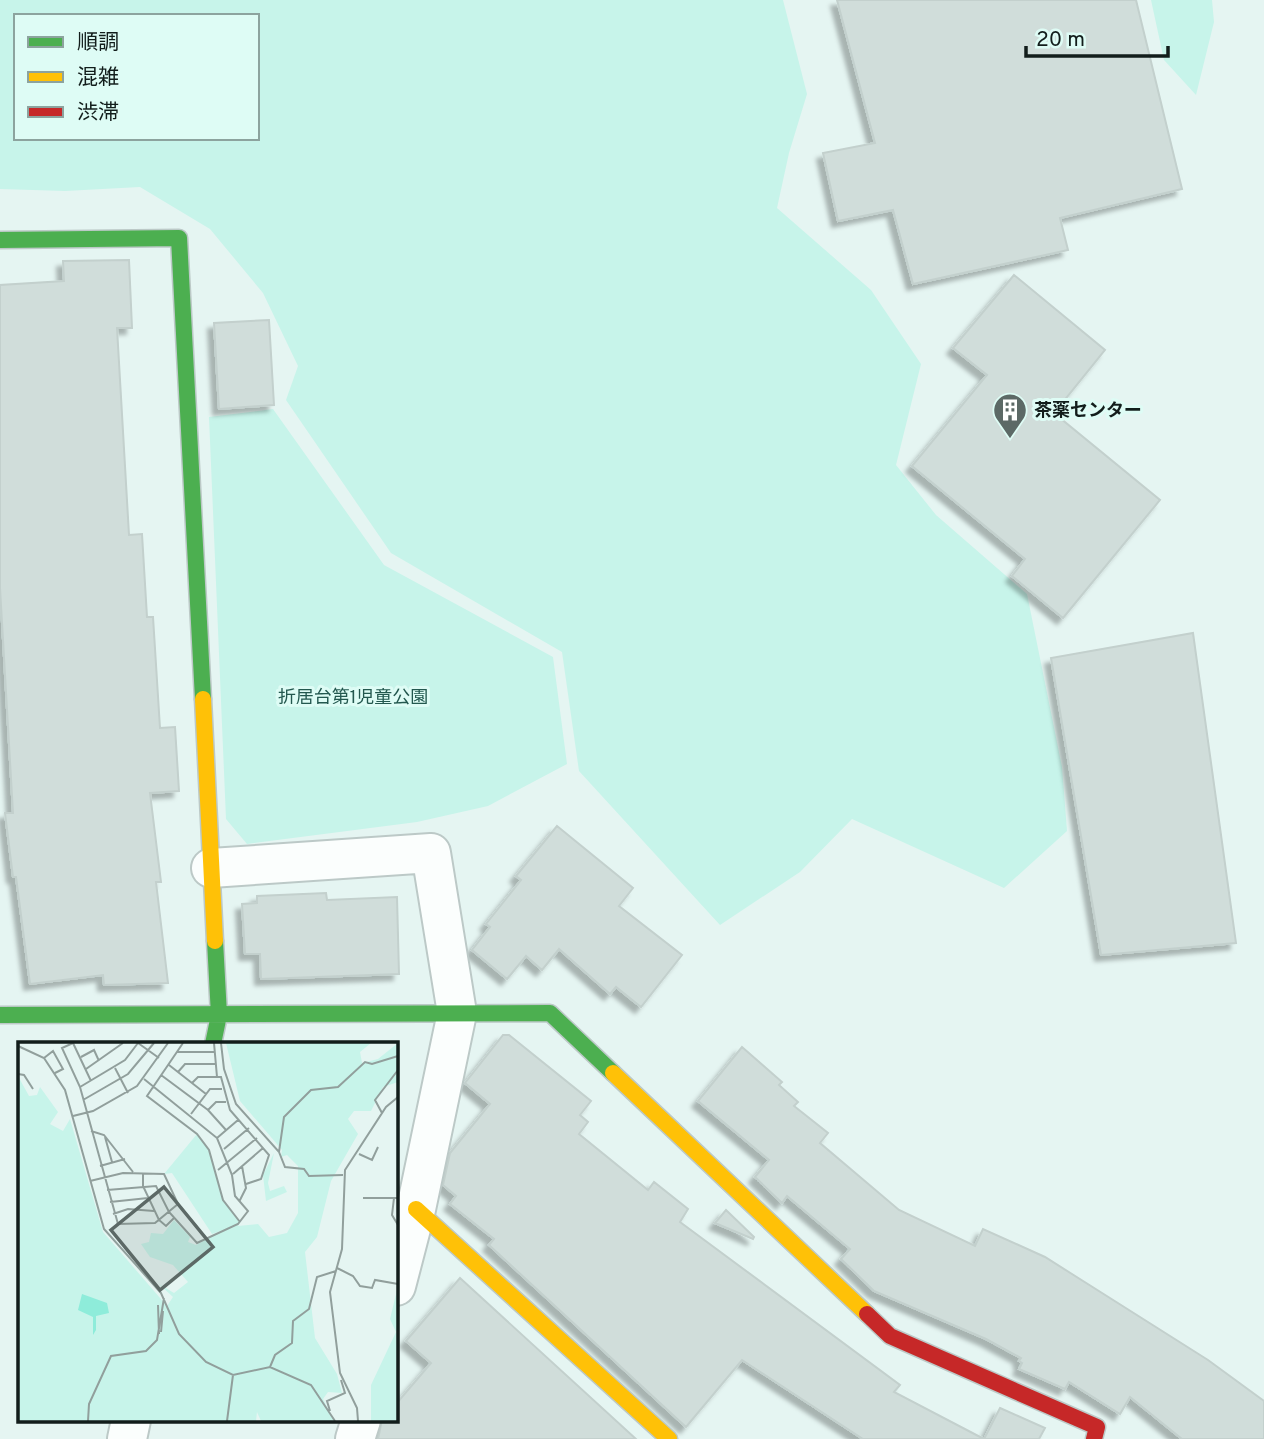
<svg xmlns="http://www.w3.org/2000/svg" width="1264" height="1439" font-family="Overpass,'Noto Sans JP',sans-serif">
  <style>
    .green { fill: #c7f4ea; fill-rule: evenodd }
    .building { fill: #d0ddda; stroke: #c3d0cd; stroke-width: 2; filter: url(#shadow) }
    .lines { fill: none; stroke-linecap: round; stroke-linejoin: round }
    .street-casing { stroke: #bcc9c7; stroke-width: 42 }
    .fast-casing { stroke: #bcc9c7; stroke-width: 19 }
    .slow-casing { stroke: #bcc9c7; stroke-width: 19 }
    .jam-casing { stroke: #bcc9c7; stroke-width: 19 }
    .street { stroke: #fbfefd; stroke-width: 38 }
    .fast { stroke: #4caf50; stroke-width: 16 }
    .slow { stroke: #ffc107; stroke-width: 16 }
    .jam { stroke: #c62828; stroke-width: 16 }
    .labels { text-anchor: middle; stroke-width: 6; stroke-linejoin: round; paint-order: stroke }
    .poi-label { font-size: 18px; font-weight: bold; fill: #121d1b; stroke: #defcf5; text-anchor: start }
    .park-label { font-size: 18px; fill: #23584f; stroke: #defcf5 }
    .inset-road { fill: none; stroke: #919f9c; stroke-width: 2 }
    .view { fill: #5c6966; fill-opacity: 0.15; stroke: #5c6966; stroke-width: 3.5 }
    .inset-edge { fill: none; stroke: #121d1b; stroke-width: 3.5 }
  </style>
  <defs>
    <filter id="shadow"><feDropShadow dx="-6" dy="6" stdDeviation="2" flood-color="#0004"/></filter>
  </defs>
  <rect width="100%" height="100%" fill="#e5f5f2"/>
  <path class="green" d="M 0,0 L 783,0 L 807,94 L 789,153 L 777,208 L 871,290 L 921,364 L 896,465 L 936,515 L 1027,594 L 1062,767 L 1067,831 L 1004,888 L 852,819 L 800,872 L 720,925 L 579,771 L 562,652 L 391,553 L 286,400 L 298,366 L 263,293 L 210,229 L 140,187 L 65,191 L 0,189 ZM 16,16 L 257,16 L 257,138 L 16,138 Z
    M 1151,0 L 1212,0 L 1214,22 L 1196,95 L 1164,60 Z
    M 273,409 L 384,565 L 553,657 L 567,764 L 488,806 L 417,822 L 247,844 L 226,819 L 209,417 Z"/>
  <path class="building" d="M 837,0 L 1136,0 L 1182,189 L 1060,218 L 1068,250 L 913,284 L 893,210 L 838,221 L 823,153 L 875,143 Z
    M 129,260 L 132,328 L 117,328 L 129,535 L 142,534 L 147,617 L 153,617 L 160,728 L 175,727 L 179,791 L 150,793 L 161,882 L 156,882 L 168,983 L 104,985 L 103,975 L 30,984 L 16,877 L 13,877 L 5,813 L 13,813 L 0,588 L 0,285 L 64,281 L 63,261 Z
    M 1014,275 L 1105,350 L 1054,413 L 1160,500 L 1063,618 L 1012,576 L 1025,559 L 912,466 L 987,375 L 953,348 Z
    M 269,320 L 274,405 L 219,409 L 214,323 Z
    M 1193,633 L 1236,943 L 1101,955 L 1051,658 Z
    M 557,826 L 633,888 L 619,906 L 682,955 L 641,1007 L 616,987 L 610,994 L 559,949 L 542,970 L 526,956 L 507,979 L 472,950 L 490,927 L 486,924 L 521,880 L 516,876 Z
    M 326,893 L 327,900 L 397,897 L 399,974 L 261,979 L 260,954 L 245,954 L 242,904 L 257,903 L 257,896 Z
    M 503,1035 L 509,1035 L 591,1101 L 580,1115 L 588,1122 L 579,1134 L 648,1190 L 654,1182 L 688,1209 L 680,1222 L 900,1385 L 894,1392 L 984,1439 L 863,1439 L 742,1360 L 686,1427 L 489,1245 L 494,1239 L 450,1204 L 456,1196 L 443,1185 L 450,1153 L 490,1104 L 465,1083 Z
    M 742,1047 L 782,1082 L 779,1085 L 798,1102 L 794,1106 L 828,1133 L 820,1143 L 899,1210 L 975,1246 L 983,1229 L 1045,1257 L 1208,1360 L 1264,1401 L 1264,1439 L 1182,1439 L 1130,1397 L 1120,1414 L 1069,1382 L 1065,1389 L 1019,1369 L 1022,1363 L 1019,1361 L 1021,1358 L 986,1339 L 874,1291 L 841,1259 L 850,1249 L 787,1196 L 782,1203 L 755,1177 L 769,1160 L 698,1101 Z
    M 726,1210 L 754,1237 L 753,1239 L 715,1223 Z
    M 460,1278 L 636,1439 L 378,1439 L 382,1420 L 396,1420 L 396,1404 L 431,1363 L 406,1341 Z
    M 1000,1408 L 1045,1428 L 1039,1439 L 984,1439 Z"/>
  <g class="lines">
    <g class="street-casing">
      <path id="street" d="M 211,868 L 431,853 L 457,1013 L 416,1209 L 396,1286
        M 127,1439 L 131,1420
        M 355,1439 L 361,1420"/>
    </g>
    <g class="fast-casing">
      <path id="fast" d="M 0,240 L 179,238 L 203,699
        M 0,1015 L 550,1013 L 613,1073
        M 213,1044 L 219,1015 L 215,941"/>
    </g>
    <g class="slow-casing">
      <path id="slow" d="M 203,699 L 215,941
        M 613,1073 L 867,1314
        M 416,1209 L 669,1439"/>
    </g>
    <g class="jam-casing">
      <path id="jam" d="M 867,1314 L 890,1336 L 1097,1427 L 1094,1439"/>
    </g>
    <use href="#street" class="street"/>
    <use href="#fast" class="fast"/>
    <use href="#slow" class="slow"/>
    <use href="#jam" class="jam"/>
  </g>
  <defs>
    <g id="building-pin" transform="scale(1.75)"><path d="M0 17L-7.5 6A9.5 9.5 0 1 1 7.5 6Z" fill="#5c6966" stroke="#defcf5"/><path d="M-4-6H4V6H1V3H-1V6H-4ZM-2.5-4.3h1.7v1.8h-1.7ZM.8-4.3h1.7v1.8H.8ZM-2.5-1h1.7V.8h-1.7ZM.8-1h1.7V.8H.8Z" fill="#fff"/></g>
  </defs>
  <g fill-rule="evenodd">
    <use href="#building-pin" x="1010" y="410"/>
  </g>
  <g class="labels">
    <g class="poi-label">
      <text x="1034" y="416">茶薬センター</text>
    </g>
    <g class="park-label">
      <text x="353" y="703">折居台第1児童公園</text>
    </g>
  </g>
  <g transform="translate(18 1042)">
    <rect width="380" height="380" fill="#e5f5f2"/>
    <path d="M 208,1 L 353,1 L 342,10 L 344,21 L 360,17 L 380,1 L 380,40 L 365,45 L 353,69 L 336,69 L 330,77 L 340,92 L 313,139 L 299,195 L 287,210 L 297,296 L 319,332 L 324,351 L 310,350 L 305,357 L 316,379 L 243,379 L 239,370 L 238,379 L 0,379 L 0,34 L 11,54 L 19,53 L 22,45 L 40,70 L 32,82 L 45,89 L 52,77 L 85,190 L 149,264 L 155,255 L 141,242 L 156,251 L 170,240 L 155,223 L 132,215 L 123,202 L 131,200 L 133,191 L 145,192 L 156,178 L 172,195 L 170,200 L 178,203 L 208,187 L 194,192 L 154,131 L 146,132 L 179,92 L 191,108 L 205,158 L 222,180 L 220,184 L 240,182 L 251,195 L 269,191 L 280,171 L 280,124 L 269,113 L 263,115 L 264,108 L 222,59 ZM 256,111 L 250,141 L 252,149 L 266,144 L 269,150 L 248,159 L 245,133 ZM 380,244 L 380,379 L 353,379 L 353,343 L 378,290 L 372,277 Z" fill="#c7f4ea"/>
    <path d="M 64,252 L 89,261 L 91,271 L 78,274 L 78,288 L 75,293 L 75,275 L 60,268 Z" fill="#8eecda"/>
    <path class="inset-road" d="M 55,1 L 44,6 L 62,45 L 100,182 L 137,181 L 160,162M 55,1 L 73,39M 120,1 L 141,16M 165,1 L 129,54 L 179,92 L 191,108 L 205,158 L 222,180M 196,1 L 199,35M 203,1 L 206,27 L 218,62 L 261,110 L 266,75 L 293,48 L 320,45 L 347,20 L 354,22 L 380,14M 0,4 L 26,16 L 47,48 L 86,187 L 143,251 L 161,292 L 188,320 L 215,333 L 252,325 L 293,343 L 317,379M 160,10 L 197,10M 63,15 L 76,8 L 81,19M 26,16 L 35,9 L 45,27 L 37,31M 151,23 L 188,52M 97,26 L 110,51M 68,27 L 105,1M 160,30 L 167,22 L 198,22M 0,32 L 6,33 L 15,47M 143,33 L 190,68 L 208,88M 174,41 L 180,35 L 203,35 L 212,68 L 251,113 L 243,137 L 228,142M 62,45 L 107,18 L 120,1M 65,58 L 110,32 L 136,1M 190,68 L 198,60 L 208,60M 364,71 L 357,58 L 380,28M 173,72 L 192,47 L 204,47M 55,74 L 75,69 L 119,44 L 150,1M 73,89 L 86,93 L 115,130M 87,95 L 94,120M 199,96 L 220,78M 206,107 L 231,86M 261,110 L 267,125 L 286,127 L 291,134 L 325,133M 341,112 L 354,118 L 360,105M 82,124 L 107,117M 200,128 L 239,96M 125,131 L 125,144 L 141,178 L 148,184 L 156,176M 215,132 L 245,106M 72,139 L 105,131 L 146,132 L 160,162 L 187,195M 89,148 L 138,144 L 151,170 L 179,201 L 220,182 L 230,169 L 217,154 L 214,133 L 199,96 L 126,37M 345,156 L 380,156M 376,156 L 374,173 L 380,183M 92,160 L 130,156M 221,160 L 228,146 L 224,124M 95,172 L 110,167 L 136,169M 319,226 L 335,234 L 342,244 L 354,246 L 357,238 L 380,242M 140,263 L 141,292M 143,290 L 145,269M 252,325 L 257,313 L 274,301 L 275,279 L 291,267 L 299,235 L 318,229M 312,369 L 309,359 L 327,351 L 323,338M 70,379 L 71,362 L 93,314 L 128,309 L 139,298 L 146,256M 209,379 L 215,333M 340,379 L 339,366 L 322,331 L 312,250 L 324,207 L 327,128 L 368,65 L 380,55"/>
    <path class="view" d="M 146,145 L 195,205 L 142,248 L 93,188 Z"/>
    <rect width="380" height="380" class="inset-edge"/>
  </g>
  <rect x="14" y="14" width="245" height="126" fill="#defcf5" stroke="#8ca39e" stroke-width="2"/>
  <rect x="28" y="37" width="35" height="10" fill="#4caf50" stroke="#8ca39e" stroke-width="2"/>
  <text x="77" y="49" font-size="21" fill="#121d1b">順調</text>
  <rect x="28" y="72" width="35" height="10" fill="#ffc107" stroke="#8ca39e" stroke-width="2"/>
  <text x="77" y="84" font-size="21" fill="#121d1b">混雑</text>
  <rect x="28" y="107" width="35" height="10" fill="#c62828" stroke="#8ca39e" stroke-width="2"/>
  <text x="77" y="119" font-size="21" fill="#121d1b">渋滞</text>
  <path d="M1026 46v10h142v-10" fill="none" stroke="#121d1b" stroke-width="3.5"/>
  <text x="1036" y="46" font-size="21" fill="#121d1b" stroke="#defcf5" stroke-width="5" paint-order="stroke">20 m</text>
</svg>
